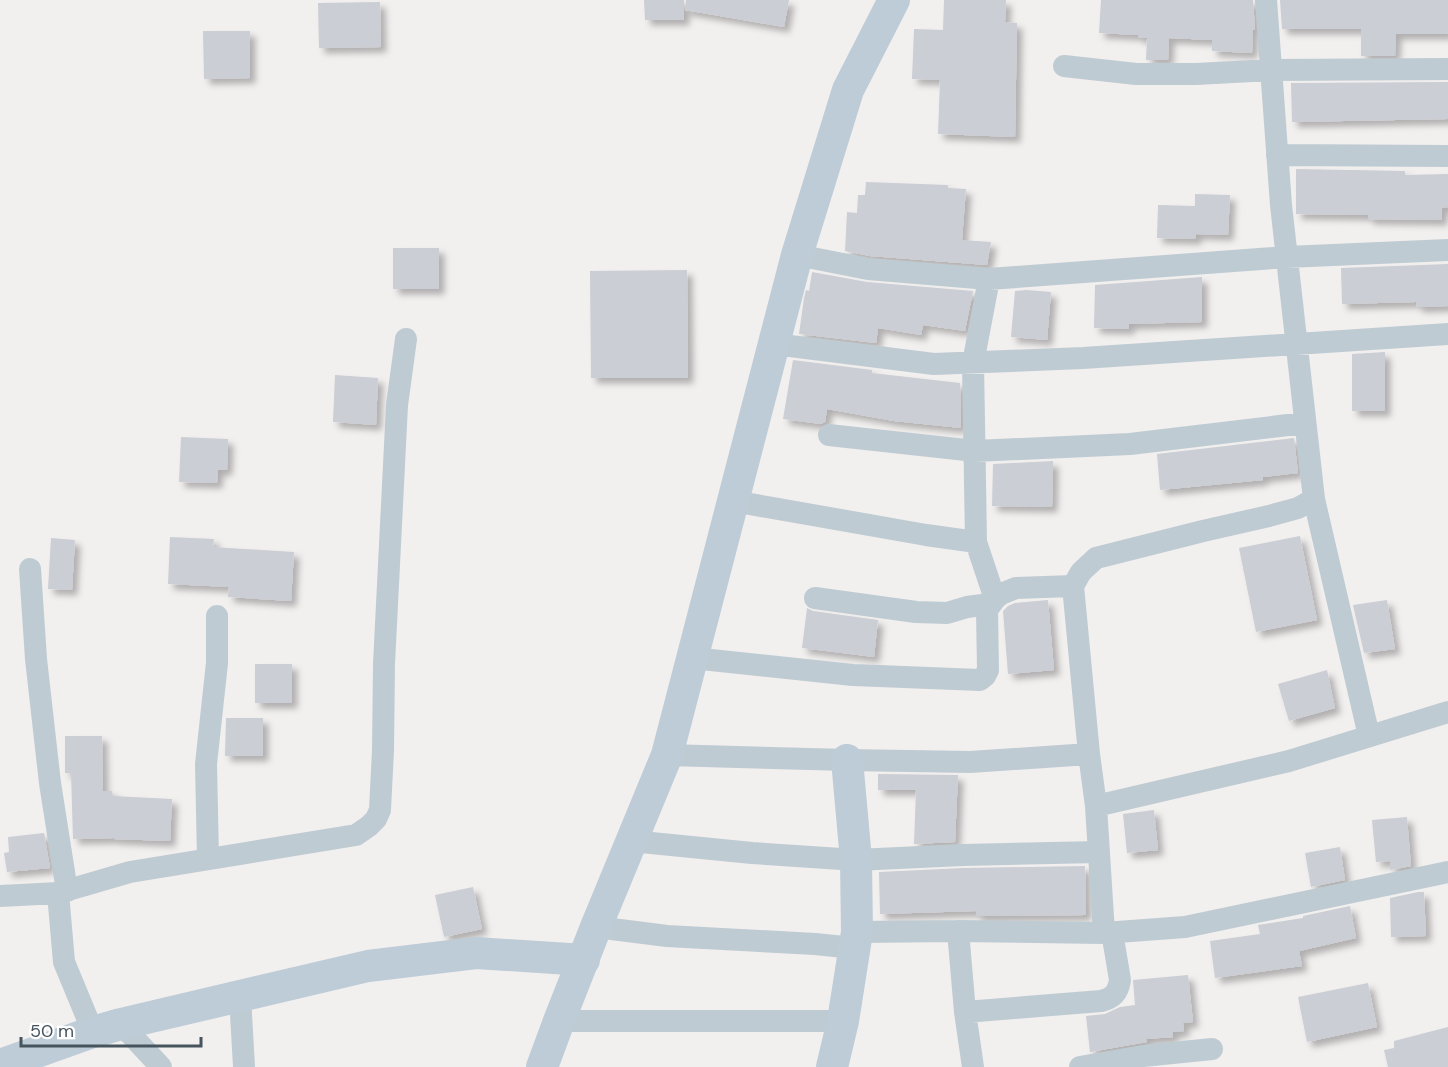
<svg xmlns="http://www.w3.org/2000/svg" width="1448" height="1067" font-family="'DM Sans',sans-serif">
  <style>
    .building { fill: #cbced4; filter: url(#shadow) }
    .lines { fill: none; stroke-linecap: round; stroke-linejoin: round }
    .street { stroke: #bfcbd2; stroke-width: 22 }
    .secondary { stroke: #beccd7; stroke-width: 32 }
  </style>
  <defs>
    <filter id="shadow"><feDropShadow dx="5.5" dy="5.5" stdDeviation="3" flood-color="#0004"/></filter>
  </defs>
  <rect width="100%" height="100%" fill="#f2efef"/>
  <path class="building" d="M 644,0 L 684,0 L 684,20 L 645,20 Z
    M 686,0 L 789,0 L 784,27 L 685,10 Z
    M 944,0 L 1006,0 L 1005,22 L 1017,23 L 1015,137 L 938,134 L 940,80 L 912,79 L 914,29 L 943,30 Z
    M 1101,0 L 1253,0 L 1255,30 L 1253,30 L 1252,53 L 1212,51 L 1212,40 L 1169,38 L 1168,60 L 1146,60 L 1147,38 L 1138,38 L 1138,35 L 1099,33 Z
    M 1280,0 L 1448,0 L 1448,34 L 1396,34 L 1395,56 L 1361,56 L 1361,29 L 1282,29 Z
    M 380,2 L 381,47 L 319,48 L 318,3 Z
    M 203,31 L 250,31 L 250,78 L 204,79 Z
    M 1448,82 L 1448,119 L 1292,122 L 1291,83 Z
    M 1296,169 L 1405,171 L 1405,175 L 1448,174 L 1448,207 L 1442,208 L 1442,220 L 1368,219 L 1368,215 L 1296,214 Z
    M 866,182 L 948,185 L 948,188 L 966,189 L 962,240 L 991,242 L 987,265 L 870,256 L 845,251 L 847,212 L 857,213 L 858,195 L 865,195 Z
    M 1195,194 L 1230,195 L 1228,235 L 1196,234 L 1196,239 L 1157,238 L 1158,205 L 1195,206 Z
    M 393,248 L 439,248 L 439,289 L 393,289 Z
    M 1448,264 L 1448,306 L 1417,307 L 1416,302 L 1342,304 L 1341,268 Z
    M 687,270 L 688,378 L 591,378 L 590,271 Z
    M 812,272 L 867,282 L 973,291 L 965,331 L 923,325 L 921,335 L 878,328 L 876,343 L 799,334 L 804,298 L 806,290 L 809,291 Z
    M 1202,277 L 1202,322 L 1129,324 L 1129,329 L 1094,328 L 1095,285 Z
    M 1026,290 L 1051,292 L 1047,340 L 1011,337 L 1015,291 Z
    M 1385,352 L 1385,411 L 1352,411 L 1352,354 Z
    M 793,360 L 872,370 L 872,373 L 960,383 L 961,428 L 894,421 L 827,409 L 825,422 L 821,424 L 783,419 Z
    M 335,375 L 378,378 L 376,425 L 333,422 Z
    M 181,437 L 228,439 L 227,470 L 218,470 L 217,483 L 179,482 Z
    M 1294,438 L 1298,473 L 1263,477 L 1263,480 L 1160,490 L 1157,454 Z
    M 1053,461 L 1052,507 L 992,506 L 993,464 Z
    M 1300,536 L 1317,620 L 1256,632 L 1239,548 Z
    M 170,537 L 214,539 L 213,547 L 294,552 L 291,601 L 228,597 L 229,587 L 168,584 Z
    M 51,538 L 75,540 L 72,590 L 48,589 Z
    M 1048,600 L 1054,670 L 1008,674 L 1003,611 L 1008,606 L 1015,603 Z
    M 1387,600 L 1395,649 L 1364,653 L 1353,605 Z
    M 807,608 L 813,611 L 878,620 L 874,657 L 802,648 Z
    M 255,664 L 292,664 L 292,703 L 255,703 Z
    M 1327,670 L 1335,708 L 1289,721 L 1278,684 Z
    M 226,718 L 263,718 L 263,756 L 225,756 Z
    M 65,736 L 102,736 L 103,791 L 112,791 L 113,796 L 172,799 L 170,841 L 114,839 L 114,838 L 73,839 L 71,773 L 65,773 Z
    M 878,774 L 958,775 L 955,842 L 914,844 L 916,790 L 878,790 Z
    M 1154,810 L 1158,850 L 1127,853 L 1123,814 Z
    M 1407,817 L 1411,866 L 1390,870 L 1390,861 L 1376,862 L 1372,820 Z
    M 44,833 L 50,868 L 7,872 L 4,853 L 9,852 L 8,837 Z
    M 1340,847 L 1345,880 L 1311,887 L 1305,853 Z
    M 1085,866 L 1086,915 L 976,916 L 976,911 L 880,914 L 879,872 L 963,868 Z
    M 473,887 L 482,929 L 444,937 L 435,895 Z
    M 1418,892 L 1424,892 L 1426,936 L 1391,937 L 1390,898 Z
    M 1350,906 L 1356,938 L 1299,951 L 1302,966 L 1215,978 L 1210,941 L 1260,934 L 1258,925 L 1303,918 L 1303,916 Z
    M 1188,975 L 1193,1022 L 1183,1023 L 1184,1031 L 1173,1032 L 1173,1037 L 1146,1039 L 1147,1042 L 1090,1052 L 1086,1016 L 1105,1014 L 1120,1007 L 1135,1005 L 1133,980 Z
    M 1368,983 L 1377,1027 L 1307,1042 L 1298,997 Z
    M 1448,1027 L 1448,1067 L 1388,1067 L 1384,1050 L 1394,1048 L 1394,1041 Z"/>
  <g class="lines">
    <path class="street" d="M 1064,66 L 1136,74 L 1196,74 L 1271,70 L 1448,69
      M 1277,155 L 1448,156
      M 797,255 L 868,269 L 989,279 L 1287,257 L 1448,250
      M 989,279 L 973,363 L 976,542 L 995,599
      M 774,344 L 934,364 L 1083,358 L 1448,334
      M 829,435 L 975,451 L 1130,444 L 1305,423
      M 1314,499 L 1369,736
      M 733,501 L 926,535 L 976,542
      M 30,569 L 36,659 L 50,783 L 67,891
      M 815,598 L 916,612 L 947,613 L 967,607 L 990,604
      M 692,658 L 853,675 L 980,680 L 985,676 L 988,670 L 987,610 L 995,599 L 1001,594 L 1016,588 L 1073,586
      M 667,755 L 847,760 L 970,762 L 1089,754
      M 1096,806 L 1289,761 L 1448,712
      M 631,841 L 752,853 L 856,860 L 963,855 L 1099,852
      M 208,859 L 206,764 L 217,663 L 217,616
      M 58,893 L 64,962 L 93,1032
      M 0,896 L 58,893 L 130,872 L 356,835 L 369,826 L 376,819 L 380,810 L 383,750 L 384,664 L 397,405 L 406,339
      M 596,927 L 667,936 L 815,944 L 854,948
      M 958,931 L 965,1012 L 973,1067
      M 857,932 L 958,931 L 1104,933 L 1185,927 L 1448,872
      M 1104,933 L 1096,806 L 1089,754 L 1073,586 L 1081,572 L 1096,558 L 1203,531 L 1269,516 L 1298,508 L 1314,499 L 1281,205 L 1266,0
      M 240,996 L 244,1067
      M 965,1012 L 1101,1001 C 1113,998 1118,993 1120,980 L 1112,932
      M 559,1021 L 843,1021
      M 121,1024 L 161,1067
      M 1080,1067 L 1143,1056 L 1212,1049"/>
    <path class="secondary" d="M 0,1065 L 93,1032 L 121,1024 L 368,966 L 476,953 L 584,960
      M 542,1067 L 559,1021 L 596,927 L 667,755 L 797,255 L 848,90 L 894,0
      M 832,1067 L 843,1021 L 857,932 L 856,860 L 847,760"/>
  </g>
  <path d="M21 1037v9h180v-9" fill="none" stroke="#46545e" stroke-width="3"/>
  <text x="30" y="1037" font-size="18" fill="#46545e" stroke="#ffffff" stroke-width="4.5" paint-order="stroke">50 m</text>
</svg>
